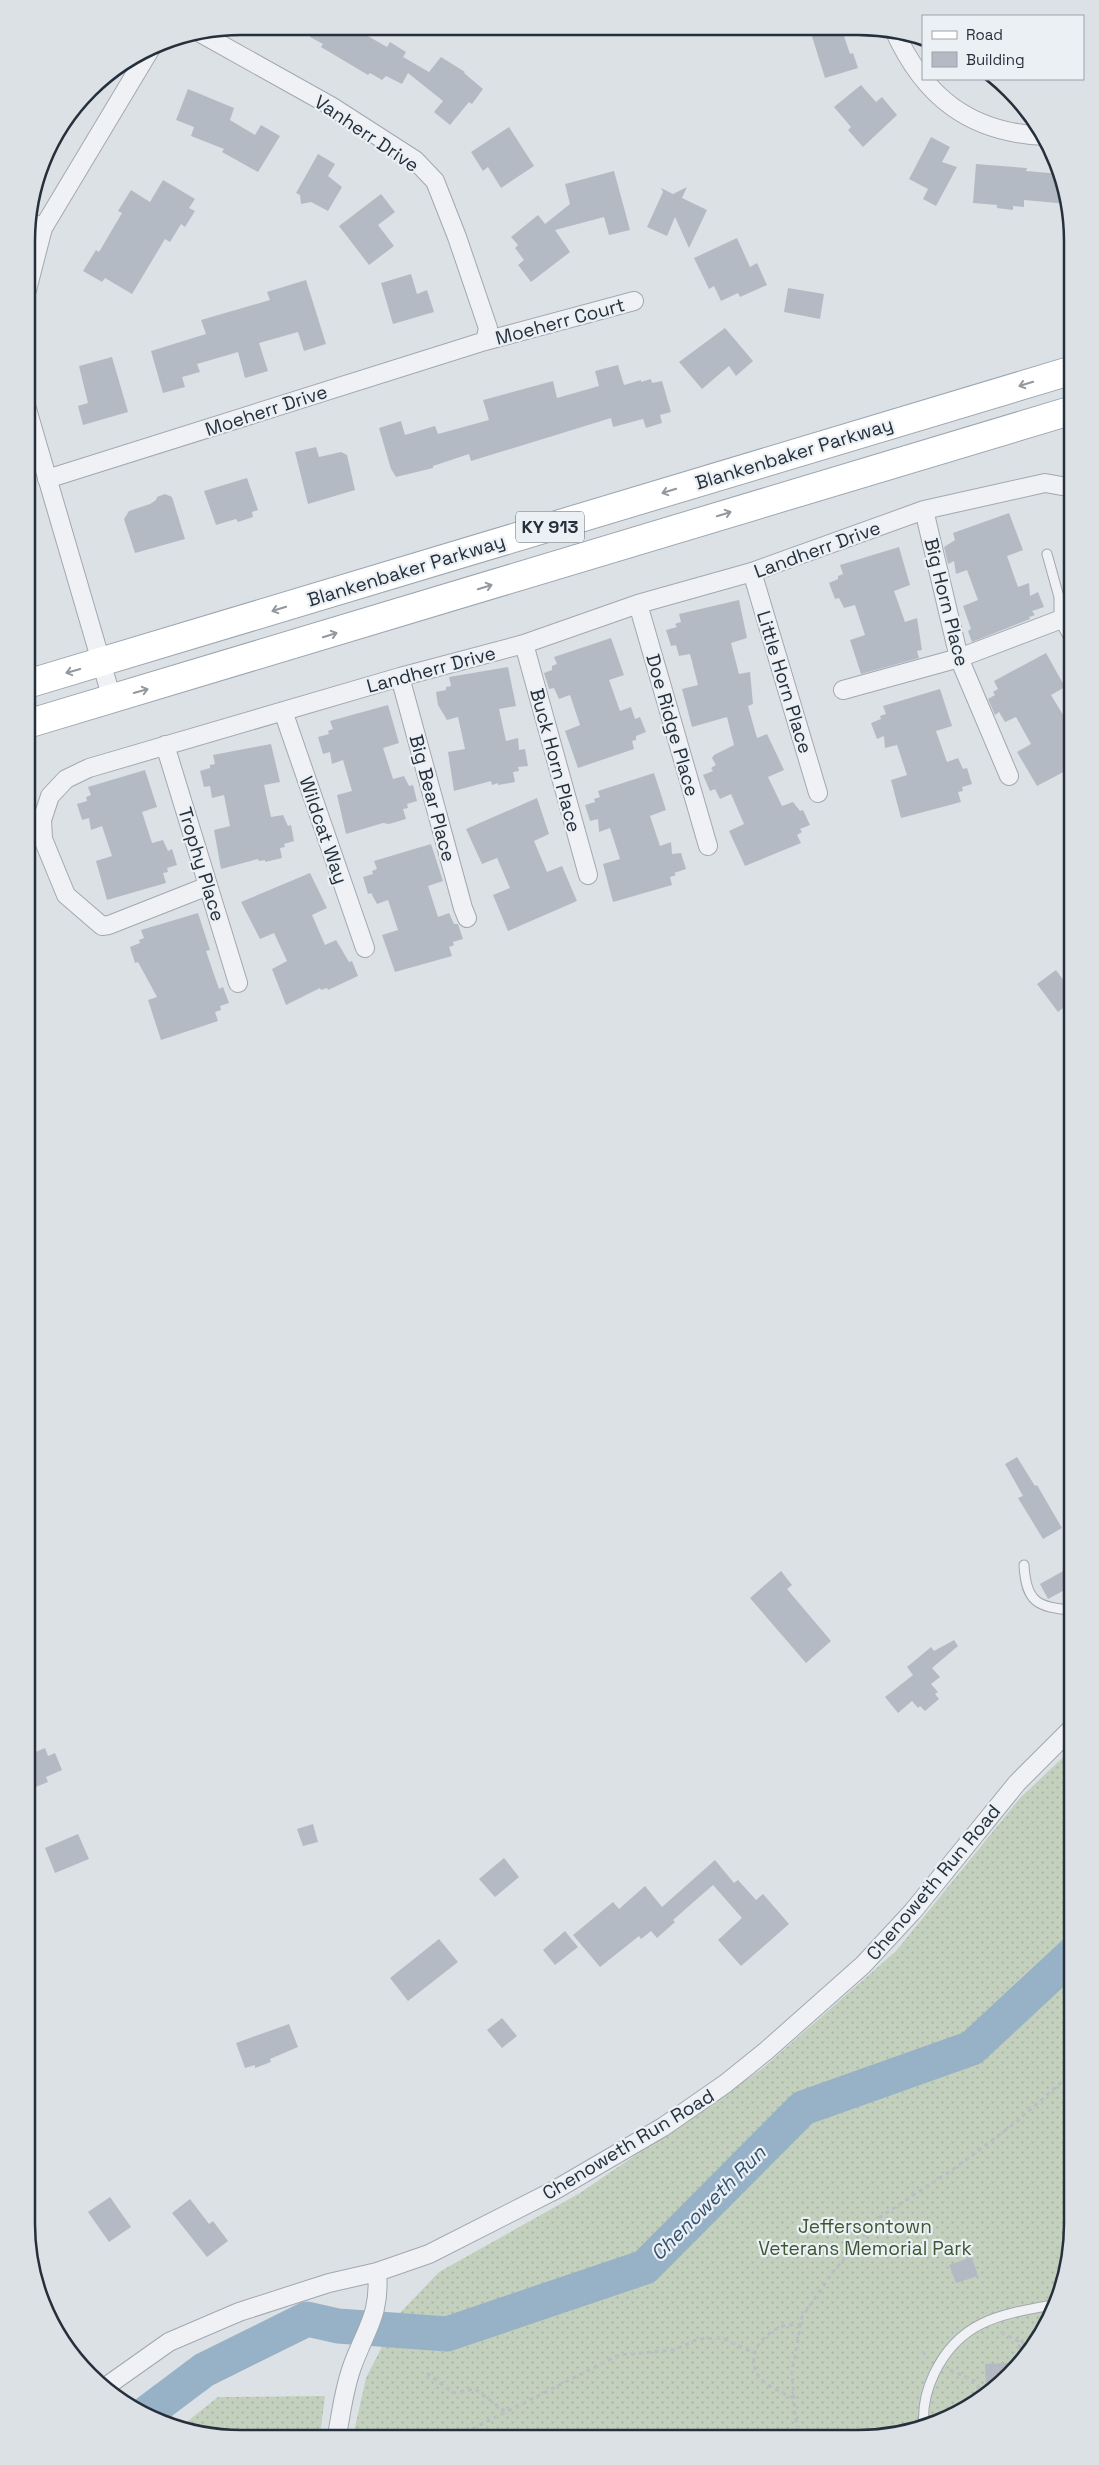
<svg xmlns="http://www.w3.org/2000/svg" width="1099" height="2465" font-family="'Space Grotesk',sans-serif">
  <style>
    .grass { fill: url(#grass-dots) }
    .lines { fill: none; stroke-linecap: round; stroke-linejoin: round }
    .river { stroke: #97b1c6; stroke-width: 35 }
    .building { fill: #b4bac3 }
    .lane-casing { stroke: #a2a8b0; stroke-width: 11 }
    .street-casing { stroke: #a2a8b0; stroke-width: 20 }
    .primary-casing { stroke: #9ca6b1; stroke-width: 30 }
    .path { stroke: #bbbfc5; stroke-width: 3; stroke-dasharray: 4 4; stroke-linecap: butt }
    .lane { stroke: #eff1f5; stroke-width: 9 }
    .street { stroke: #eff1f5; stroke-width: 18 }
    .primary { stroke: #fff; stroke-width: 28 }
    .oneway { stroke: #92989e }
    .labels { text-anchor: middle; stroke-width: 4.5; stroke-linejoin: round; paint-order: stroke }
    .shield { fill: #ebf0f4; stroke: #616a73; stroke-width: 1 }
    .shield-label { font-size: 18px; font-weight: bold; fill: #26303c }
    .street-label { font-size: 19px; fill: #26303c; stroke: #ebf0f4 }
    .park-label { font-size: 19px; fill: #3d5734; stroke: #ebf0f4 }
    .water-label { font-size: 20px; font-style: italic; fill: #32516f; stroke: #ebf0f4 }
    .rim { fill: none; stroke: #26303c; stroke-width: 2.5 }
  </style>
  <defs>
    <pattern id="grass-dots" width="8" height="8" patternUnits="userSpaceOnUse" patternTransform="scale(1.25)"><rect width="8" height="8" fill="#c3d0bd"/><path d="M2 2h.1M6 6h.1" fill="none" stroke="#a7b3a3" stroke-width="1.8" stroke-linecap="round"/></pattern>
  </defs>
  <rect width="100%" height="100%" fill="#dce1e6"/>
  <path class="grass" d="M 1072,1749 L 1072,2239 L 1057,2306 L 1028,2355 L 977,2403 L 914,2431 L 858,2439 L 643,2437 L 642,2436 L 638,2437 L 353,2436 L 366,2378 L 398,2315 L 439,2272 L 580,2193 L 763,2068 L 896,1951 L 1020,1798 Z
    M 325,2396 L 320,2435 L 199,2435 L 179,2428 L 218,2397 Z"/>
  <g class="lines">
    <path class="river" d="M 144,2415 L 204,2370 L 307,2319 L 338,2326 L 447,2334 L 645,2267 L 803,2108 L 972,2048 L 1072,1955"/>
  </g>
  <path class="building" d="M 318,27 L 352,27 L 387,47 L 390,42 L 406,52 L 403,57 L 429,72 L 441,57 L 465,72 L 464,73 L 483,89 L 472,104 L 469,102 L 450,125 L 434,112 L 443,101 L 408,73 L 402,84 L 386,76 L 382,80 L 370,73 L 368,75 L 321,47 L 323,44 L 310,37 Z
    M 810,30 L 842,30 L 850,54 L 853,53 L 858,68 L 825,78 Z
    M 861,85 L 876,102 L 882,97 L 897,115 L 863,147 L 848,130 L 851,127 L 834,107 Z
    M 188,89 L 234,108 L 230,120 L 255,135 L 261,125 L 280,136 L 258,172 L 222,152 L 224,149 L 191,136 L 194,127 L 176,120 Z
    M 509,127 L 534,166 L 501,188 L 488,167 L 483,171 L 471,152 Z
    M 931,137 L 950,147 L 942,162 L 957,167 L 936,206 L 923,199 L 928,189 L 909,179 Z
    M 318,154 L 335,164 L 328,176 L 342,187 L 328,211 L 311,202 L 301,204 L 300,195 L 296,193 Z
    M 976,164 L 1027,168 L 1026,171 L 1061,174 L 1065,185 L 1068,204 L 1024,200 L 1024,207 L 1013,206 L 1013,210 L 997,208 L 997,205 L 973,203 Z
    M 614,171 L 630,230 L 609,235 L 604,217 L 555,230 L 570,252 L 531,282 L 518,265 L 524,260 L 515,248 L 518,245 L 511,237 L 538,215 L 545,224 L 570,204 L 565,184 Z
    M 163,180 L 195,199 L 189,208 L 195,211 L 185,227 L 181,224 L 170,242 L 165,239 L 132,294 L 105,278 L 102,282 L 83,271 L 96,250 L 99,252 L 122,213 L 118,211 L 131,190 L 150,202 Z
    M 687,187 L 682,198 L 707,210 L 689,248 L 675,217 L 667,236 L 647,227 L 663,192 L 661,188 L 673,194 Z
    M 381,194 L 395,212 L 378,225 L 394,246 L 369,265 L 339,226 Z
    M 737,238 L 750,267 L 757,263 L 767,285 L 740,297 L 738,293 L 721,301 L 714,286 L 709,289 L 694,258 Z
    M 411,274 L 417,294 L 427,290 L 434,312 L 393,324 L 381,283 Z
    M 306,280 L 326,344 L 304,351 L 298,332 L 259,343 L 268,371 L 245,378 L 238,352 L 197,364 L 200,372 L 182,377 L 185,387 L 163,393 L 151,351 L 206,334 L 201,320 L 270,300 L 267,292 Z
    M 788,288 L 824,294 L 820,319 L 784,312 Z
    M 725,328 L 753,361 L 736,376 L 729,366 L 702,389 L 679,362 Z
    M 112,357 L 128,412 L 83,425 L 78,406 L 88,403 L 79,366 Z
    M 618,365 L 624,385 L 641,380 L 641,382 L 651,379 L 652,383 L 662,381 L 671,412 L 660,415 L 662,423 L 646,428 L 643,419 L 613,427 L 611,418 L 471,461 L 469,454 L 433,466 L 433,468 L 396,477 L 391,469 L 379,428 L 401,421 L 405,435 L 435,426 L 438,434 L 489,420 L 483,400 L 553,381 L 557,398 L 599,386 L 595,371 Z
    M 316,447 L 319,457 L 341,452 L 347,455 L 355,490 L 308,504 L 295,452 Z
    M 247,478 L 258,510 L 252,512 L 253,517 L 238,522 L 236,519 L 216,525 L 204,491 Z
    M 165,494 L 172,497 L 185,539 L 135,553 L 124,519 L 129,511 L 150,504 L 156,500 L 157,497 Z
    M 1009,513 L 1023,550 L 1007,556 L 1018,587 L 1029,583 L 1030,596 L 1038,592 L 1044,607 L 1032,611 L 1035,615 L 1029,617 L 1030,619 L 972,642 L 968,631 L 971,629 L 963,606 L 978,600 L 967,570 L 956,574 L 954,561 L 948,564 L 944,547 L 955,540 L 953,533 Z
    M 899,547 L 910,585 L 894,591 L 905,622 L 917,618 L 922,650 L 917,651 L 919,658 L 861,674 L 850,640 L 865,635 L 855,605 L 844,608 L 839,598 L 835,599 L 829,583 L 838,579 L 838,576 L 843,574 L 840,565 Z
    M 739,600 L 747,638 L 731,643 L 739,674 L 750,672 L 753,704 L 748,706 L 757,738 L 767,734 L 784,770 L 768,777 L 782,806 L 793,802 L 800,811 L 803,810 L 810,825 L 800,829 L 802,832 L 797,835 L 801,843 L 745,866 L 729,831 L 744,824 L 731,794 L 720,799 L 715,789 L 710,791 L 703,775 L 713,771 L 711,768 L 716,765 L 712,758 L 714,755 L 734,745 L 727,717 L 692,727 L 682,689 L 698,685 L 690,654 L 679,656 L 676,645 L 671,646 L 666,630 L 677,627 L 675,624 L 681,622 L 679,614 Z
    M 611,638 L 624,675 L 609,680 L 620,711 L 631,707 L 635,719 L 640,717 L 646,732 L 636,736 L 636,740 L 632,741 L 634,749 L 578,768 L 565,731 L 580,725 L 570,695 L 559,699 L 554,688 L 549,689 L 544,673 L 552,670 L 552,666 L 557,664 L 554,657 Z
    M 1046,653 L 1065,687 L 1051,695 L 1068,723 L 1073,720 L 1073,767 L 1037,786 L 1017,752 L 1031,744 L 1016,717 L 1005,722 L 999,712 L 995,715 L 988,699 L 995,695 L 993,692 L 998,689 L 994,681 Z
    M 508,667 L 516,706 L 499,709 L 506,741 L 518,738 L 519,750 L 525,749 L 528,766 L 518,767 L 519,771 L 513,772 L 515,782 L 498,785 L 498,783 L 492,785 L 491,781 L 454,791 L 448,752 L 465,749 L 458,717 L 447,720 L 438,705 L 436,692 L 446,690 L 446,687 L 451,686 L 449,677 Z
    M 940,689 L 952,726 L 936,731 L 947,762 L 958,758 L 963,769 L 967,768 L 972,784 L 962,787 L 963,791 L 958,792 L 961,802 L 901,818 L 891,780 L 907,775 L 897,745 L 885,748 L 884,736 L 877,739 L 871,723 L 881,719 L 880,716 L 886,714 L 883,706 Z
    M 388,705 L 399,743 L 383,748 L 393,779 L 404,776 L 409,786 L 413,785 L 417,801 L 407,804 L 408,808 L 403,809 L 406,819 L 389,824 L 383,823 L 346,834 L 337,795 L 352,791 L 343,760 L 332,764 L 330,752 L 323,754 L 318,737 L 329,734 L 328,731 L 333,729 L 330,721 Z
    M 271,744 L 280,782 L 264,785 L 271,817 L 283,815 L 288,826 L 291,825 L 294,841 L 284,844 L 285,847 L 280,848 L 282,858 L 265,862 L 265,860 L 259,861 L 258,859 L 221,869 L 214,830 L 230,826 L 224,795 L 212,798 L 210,786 L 204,787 L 200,771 L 210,768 L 210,765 L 215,764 L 213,755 Z
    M 145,770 L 157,807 L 142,812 L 152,843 L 163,840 L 168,851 L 172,849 L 177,865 L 167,868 L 168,872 L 163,873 L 166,883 L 107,900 L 96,861 L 112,856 L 102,826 L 91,830 L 89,818 L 82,820 L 77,804 L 87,801 L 86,797 L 91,795 L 88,787 Z
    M 654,773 L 666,810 L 650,816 L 660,846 L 671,842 L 672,854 L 681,853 L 686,869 L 674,873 L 676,875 L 670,877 L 672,885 L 613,902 L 603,864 L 620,859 L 610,828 L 599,832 L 598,819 L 590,821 L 585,805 L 595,802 L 594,799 L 600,797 L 598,791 Z
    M 537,798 L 549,834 L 534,841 L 547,872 L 562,866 L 577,901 L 508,931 L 493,895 L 510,888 L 497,858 L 482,864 L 466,829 Z
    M 431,844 L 443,881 L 428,886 L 438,917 L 449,913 L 454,924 L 458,924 L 463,939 L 453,942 L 454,945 L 449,947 L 452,956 L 395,972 L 382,935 L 398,930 L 388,900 L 377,904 L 371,893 L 368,894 L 363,877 L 373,874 L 372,871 L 377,869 L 374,861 Z
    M 310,873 L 327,908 L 312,915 L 325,945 L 336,940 L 349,962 L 352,961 L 358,976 L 328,990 L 327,988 L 321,990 L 320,988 L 286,1005 L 272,969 L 287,961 L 274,933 L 260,939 L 241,902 Z
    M 198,913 L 210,950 L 206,951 L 219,989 L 223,987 L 229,1003 L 220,1006 L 221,1010 L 215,1012 L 218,1021 L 161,1040 L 148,1000 L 157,997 L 138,962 L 135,963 L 130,947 L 140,943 L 139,940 L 144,938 L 141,930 Z
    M 1056,970 L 1073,993 L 1073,1000 L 1058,1012 L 1037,984 Z
    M 1017,1457 L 1035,1486 L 1037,1485 L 1062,1528 L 1043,1539 L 1018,1498 L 1023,1496 L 1005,1464 Z
    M 1072,1566 L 1072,1586 L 1048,1599 L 1040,1584 Z
    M 781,1571 L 792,1585 L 787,1589 L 831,1641 L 806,1663 L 750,1598 Z
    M 954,1640 L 958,1646 L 932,1668 L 940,1677 L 931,1684 L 938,1692 L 935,1694 L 939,1699 L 925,1711 L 920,1706 L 918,1708 L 912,1701 L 898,1713 L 885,1697 L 913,1675 L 907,1667 L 931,1647 L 934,1651 Z
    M 45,1748 L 48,1756 L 55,1753 L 62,1770 L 46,1777 L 48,1782 L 28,1790 L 26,1756 Z
    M 313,1824 L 318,1842 L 303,1846 L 297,1829 Z
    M 78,1834 L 89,1859 L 55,1873 L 45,1848 Z
    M 504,1858 L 519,1877 L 495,1897 L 479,1879 Z
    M 715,1860 L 734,1883 L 738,1880 L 756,1900 L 763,1894 L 789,1924 L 741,1966 L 718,1940 L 742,1918 L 713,1885 L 673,1920 L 675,1922 L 657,1938 L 651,1931 L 641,1939 L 639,1936 L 600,1967 L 573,1935 L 613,1902 L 619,1909 L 645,1886 L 662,1907 Z
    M 565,1931 L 578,1947 L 555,1965 L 543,1950 Z
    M 439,1939 L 458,1962 L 408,2001 L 390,1978 Z
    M 502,2018 L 517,2036 L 502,2048 L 487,2030 Z
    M 289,2024 L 298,2047 L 270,2059 L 271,2062 L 255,2068 L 255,2065 L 245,2068 L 236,2043 Z
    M 110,2197 L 131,2227 L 109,2242 L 88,2212 Z
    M 190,2199 L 209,2224 L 213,2221 L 228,2241 L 207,2257 L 172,2213 Z
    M 972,2257 L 978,2276 L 956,2283 L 949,2265 Z
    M 1021,2362 L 986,2394 L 985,2364 Z"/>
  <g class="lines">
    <g class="lane-casing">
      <path id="lane" d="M 1047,554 L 1059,597 L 1059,620 L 1073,645
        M 1024,1565 C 1026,1603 1038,1607 1072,1610
        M 924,2427 C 922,2408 926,2391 934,2374 C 960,2319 1003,2314 1057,2304"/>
    </g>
    <g class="street-casing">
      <path id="street" d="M 894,30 C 924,97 970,133 1045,136
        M 202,34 L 331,106 L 415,160 L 435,181 L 457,237 L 488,328 L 485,341
        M 28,221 L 43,228
        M 27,290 L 43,228 L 151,48
        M 27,409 L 112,699
        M 47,479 L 485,341 L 634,301
        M 924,510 L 959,658 L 1009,776
        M 752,572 L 818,793
        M 638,604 L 708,846
        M 524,644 L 588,875
        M 400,677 L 463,908 L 467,918
        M 843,690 L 959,658 L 1059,620
        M 283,711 L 365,948
        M 165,745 L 238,983
        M 208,886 L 109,925 L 102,926 L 66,895 L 43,839 L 42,820 L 50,796 L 66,779 L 89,768 L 400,677 L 524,644 L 638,604 L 752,572 L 924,510 L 1045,483 L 1073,488
        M 104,2388 L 169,2342 L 239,2312 L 329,2283 L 377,2272 L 429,2254 L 555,2190 L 663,2127 L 725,2084 L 766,2051 L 863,1965 L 913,1911 L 1017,1783 L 1072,1728
        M 337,2436 C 341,2413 344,2389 352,2367 C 365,2330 381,2315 377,2272"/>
    </g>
    <g class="primary-casing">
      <path id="primary" d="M 27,684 L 1073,370
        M 27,724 L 1073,410"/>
    </g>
    <path class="path" d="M 1001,2332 L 1020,2342 L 1016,2367
      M 1020,2342 L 1042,2331
      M 922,2352 L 928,2356
      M 950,2370 L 975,2381 L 985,2396
      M 427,2373 L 453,2393 L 475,2389 L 507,2413
      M 793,2398 C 784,2393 767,2387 760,2378 C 745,2359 759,2337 778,2328 C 785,2324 794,2325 801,2324
      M 458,2436 L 619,2355 L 674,2350 L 698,2339 L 722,2338 L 754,2353
      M 800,2438 L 795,2415 L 792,2372 L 802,2317 L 833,2272 L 880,2217 L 955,2168 L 1015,2123 L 1072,2073"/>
    <use href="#lane" class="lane"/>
    <use href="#street" class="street"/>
    <use href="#primary" class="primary"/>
  </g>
  <defs><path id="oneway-shaft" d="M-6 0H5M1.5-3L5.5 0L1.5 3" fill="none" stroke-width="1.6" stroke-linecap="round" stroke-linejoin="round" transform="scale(1.25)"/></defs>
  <g class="oneway">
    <use href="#oneway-shaft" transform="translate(1026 384) rotate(163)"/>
    <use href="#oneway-shaft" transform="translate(669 491) rotate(163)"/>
    <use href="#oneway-shaft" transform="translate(724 514) rotate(-17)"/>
    <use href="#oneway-shaft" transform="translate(485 587) rotate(-17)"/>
    <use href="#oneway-shaft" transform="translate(279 609) rotate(163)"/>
    <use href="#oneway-shaft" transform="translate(330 635) rotate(-17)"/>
    <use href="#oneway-shaft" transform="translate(73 671) rotate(164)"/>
    <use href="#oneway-shaft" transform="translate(141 691) rotate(-16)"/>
  </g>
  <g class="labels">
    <rect class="shield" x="516" y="511.5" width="68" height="31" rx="4"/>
    <g class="shield-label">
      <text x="550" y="533">KY 913</text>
    </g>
    <g class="street-label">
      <text transform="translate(367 133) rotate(34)" y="7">Vanherr Drive</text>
      <text transform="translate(560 321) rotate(-15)" y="7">Moeherr Court</text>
      <text transform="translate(266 410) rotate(-18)" y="7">Moeherr Drive</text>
      <text transform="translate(794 453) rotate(-17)" y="7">Blankenbaker Parkway</text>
      <text transform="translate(817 549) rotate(-20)" y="7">Landherr Drive</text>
      <text transform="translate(406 570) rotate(-17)" y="7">Blankenbaker Parkway</text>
      <text transform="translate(947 602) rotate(76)" y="7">Big Horn Place</text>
      <text transform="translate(431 669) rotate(-15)" y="7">Landherr Drive</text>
      <text transform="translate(785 682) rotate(73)" y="7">Little Horn Place</text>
      <text transform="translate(673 725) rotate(74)" y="7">Doe Ridge Place</text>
      <text transform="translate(556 760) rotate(75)" y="7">Buck Horn Place</text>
      <text transform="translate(433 798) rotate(75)" y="7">Big Bear Place</text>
      <text transform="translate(324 830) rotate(71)" y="7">Wildcat Way</text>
      <text transform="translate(202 864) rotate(73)" y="7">Trophy Place</text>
      <text transform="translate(933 1882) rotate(-50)" y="7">Chenoweth Run Road</text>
      <text transform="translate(628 2144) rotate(-31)" y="7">Chenoweth Run Road</text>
    </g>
    <g class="park-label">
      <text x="865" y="2233">Jeffersontown<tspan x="865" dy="22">Veterans Memorial Park</tspan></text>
    </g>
    <g class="water-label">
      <text transform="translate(708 2203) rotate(-45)" y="7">Chenoweth Run</text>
    </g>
  </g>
  <path d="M0 0H1099V2465H0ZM241 35H858A206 206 0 0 1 1064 241V2224A206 206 0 0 1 858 2430H241A206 206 0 0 1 35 2224V241A206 206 0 0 1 241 35Z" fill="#dbe1e5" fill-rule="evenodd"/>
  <path class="rim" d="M241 35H858A206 206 0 0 1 1064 241V2224A206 206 0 0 1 858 2430H241A206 206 0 0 1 35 2224V241A206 206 0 0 1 241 35Z"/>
  <rect x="922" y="15" width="162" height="65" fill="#ebf0f4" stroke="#9ca3aa"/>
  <rect x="932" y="31" width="25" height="8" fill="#ffffff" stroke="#9ca3aa"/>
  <text x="966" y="40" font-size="15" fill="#26303c">Road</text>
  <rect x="932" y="52" width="25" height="15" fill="#b4bac3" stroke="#9ca3aa"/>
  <text x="966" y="65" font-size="15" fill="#26303c">Building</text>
</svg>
